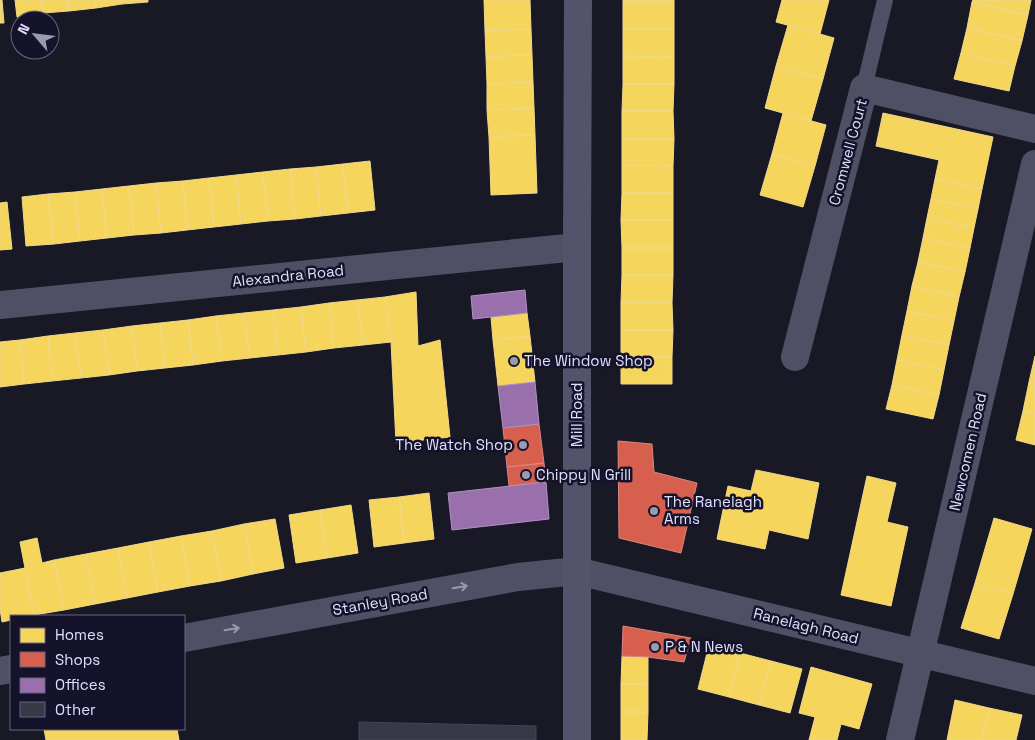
<svg xmlns="http://www.w3.org/2000/svg" width="1035" height="740" font-family="'Space Grotesk',sans-serif">
  <style>
    .homes { fill: #f6d55c; stroke: #efd88c }
    .shops { fill: #d6604d; stroke: #d98682 }
    .offices { fill: #9970ab; stroke: #ae92c4 }
    .building { fill: #393846; stroke: #454457 }
    .lines { fill: none; stroke-linecap: round; stroke-linejoin: round }
    .lane { stroke: #4f5065; stroke-width: 16 }
    .street { stroke: #4f5065; stroke-width: 28 }
    .secondary { stroke: #53546b; stroke-width: 28 }
    .oneway { stroke: #9898b1 }
    .poi-dot { fill: #9a9ab1; stroke: #15132b; stroke-width: 2 }
    .labels { text-anchor: middle; stroke-width: 5; stroke-linejoin: round; paint-order: stroke }
    .street-label { font-size: 15px; fill: #e0e0fd; stroke: #15132b }
    .poi-label { font-size: 15px; fill: #e0e0fd; stroke: #15132b; text-anchor: start }
  </style>
  <rect width="100%" height="100%" fill="#191925"/>
  <path class="homes" d="M 0,0 L 2,0 L 4,23 L 0,23 Z
    M 15,0 L 42,0 L 43,13 L 17,17 Z
    M 42,0 L 68,0 L 69,11 L 43,13 Z
    M 68,0 L 95,0 L 96,8 L 69,11 Z
    M 95,0 L 121,0 L 122,4 L 96,8 Z
    M 121,0 L 148,0 L 148,2 L 122,4 Z
    M 484,0 L 530,0 L 531,29 L 485,31 Z
    M 623,0 L 674,0 L 674,2 L 623,2 Z
    M 782,0 L 829,0 L 820,34 L 776,22 Z
    M 973,0 L 1031,0 L 1028,15 L 972,2 Z
    M 623,2 L 674,2 L 674,29 L 623,29 Z
    M 972,2 L 1028,15 L 1022,41 L 967,28 Z
    M 788,25 L 834,38 L 823,79 L 776,66 Z
    M 967,28 L 1022,41 L 1015,66 L 961,53 Z
    M 531,29 L 532,55 L 486,57 L 485,31 Z
    M 623,29 L 674,29 L 674,57 L 623,56 Z
    M 961,53 L 1015,66 L 1009,91 L 954,79 Z
    M 532,55 L 533,82 L 487,84 L 486,57 Z
    M 623,56 L 674,57 L 674,84 L 623,84 Z
    M 776,66 L 823,79 L 811,121 L 765,108 Z
    M 533,82 L 534,108 L 487,110 L 487,84 Z
    M 623,84 L 674,84 L 673,111 L 622,111 Z
    M 534,108 L 535,135 L 489,137 L 487,110 Z
    M 622,111 L 673,111 L 674,139 L 622,139 Z
    M 783,113 L 826,125 L 815,166 L 772,154 Z
    M 883,113 L 993,137 L 982,189 L 935,179 L 939,160 L 876,146 Z
    M 535,135 L 537,193 L 491,195 L 489,137 Z
    M 622,139 L 674,139 L 673,166 L 622,165 Z
    M 772,154 L 815,166 L 803,207 L 760,195 Z
    M 370,161 L 375,210 L 348,213 L 343,164 Z
    M 343,164 L 348,213 L 321,216 L 316,167 Z
    M 622,165 L 673,166 L 673,193 L 622,193 Z
    M 316,167 L 321,216 L 295,219 L 290,169 Z
    M 290,169 L 295,219 L 268,221 L 263,172 Z
    M 263,172 L 268,221 L 241,224 L 236,175 Z
    M 236,175 L 241,224 L 214,227 L 209,178 Z
    M 209,178 L 214,227 L 187,230 L 183,181 Z
    M 935,179 L 982,189 L 978,209 L 931,199 Z
    M 183,181 L 187,230 L 161,233 L 156,183 Z
    M 156,183 L 161,233 L 134,235 L 129,186 Z
    M 129,186 L 134,235 L 107,238 L 102,189 Z
    M 102,189 L 107,238 L 80,241 L 75,192 Z
    M 75,192 L 80,241 L 54,244 L 48,194 Z
    M 622,193 L 673,193 L 673,220 L 621,220 Z
    M 48,194 L 54,244 L 26,246 L 22,197 Z
    M 931,199 L 978,209 L 974,228 L 927,218 Z
    M 7,202 L 12,249 L 0,250 L 0,203 Z
    M 927,218 L 974,228 L 970,248 L 923,238 Z
    M 621,220 L 673,220 L 673,248 L 622,248 Z
    M 923,238 L 970,248 L 965,272 L 918,262 Z
    M 622,248 L 673,248 L 673,275 L 622,275 Z
    M 918,262 L 965,272 L 959,297 L 912,286 Z
    M 622,275 L 673,275 L 672,303 L 621,302 Z
    M 912,286 L 959,297 L 954,321 L 907,311 Z
    M 416,292 L 418,346 L 440,340 L 450,437 L 396,443 L 391,342 L 385,297 Z
    M 385,297 L 391,342 L 363,345 L 357,300 Z
    M 357,300 L 363,345 L 334,348 L 329,303 Z
    M 621,302 L 672,303 L 673,330 L 621,330 Z
    M 329,303 L 334,348 L 306,352 L 301,307 Z
    M 301,307 L 306,352 L 278,355 L 273,310 Z
    M 273,310 L 278,355 L 250,358 L 244,313 Z
    M 907,311 L 954,321 L 949,345 L 902,335 Z
    M 244,313 L 250,358 L 222,361 L 216,316 Z
    M 527,313 L 530,336 L 493,340 L 491,317 Z
    M 216,316 L 222,361 L 193,365 L 188,320 Z
    M 188,320 L 193,365 L 165,368 L 160,323 Z
    M 160,323 L 165,368 L 137,371 L 132,326 Z
    M 132,326 L 137,371 L 109,375 L 103,330 Z
    M 103,330 L 109,375 L 81,378 L 75,333 Z
    M 621,330 L 673,330 L 672,357 L 621,357 Z
    M 75,333 L 81,378 L 52,381 L 48,336 Z
    M 902,335 L 949,345 L 944,370 L 897,360 Z
    M 48,336 L 52,381 L 24,384 L 20,340 Z
    M 530,336 L 535,382 L 498,386 L 493,340 Z
    M 20,340 L 24,384 L 0,387 L 0,342 Z
    M 1035,356 L 1035,383 L 1029,382 Z
    M 621,357 L 672,357 L 672,384 L 621,384 Z
    M 897,360 L 944,370 L 939,395 L 892,385 Z
    M 1029,382 L 1035,383 L 1035,414 L 1023,411 Z
    M 892,385 L 939,395 L 933,419 L 886,409 Z
    M 1023,411 L 1035,414 L 1035,445 L 1016,440 Z
    M 756,470 L 819,483 L 808,539 L 769,530 L 765,549 L 717,539 L 728,486 L 751,491 Z
    M 867,476 L 896,483 L 887,522 L 908,527 L 891,606 L 841,595 Z
    M 429,493 L 434,539 L 404,543 L 399,497 Z
    M 399,497 L 404,543 L 374,547 L 369,500 Z
    M 351,505 L 358,553 L 327,558 L 320,510 Z
    M 320,510 L 327,558 L 296,563 L 289,515 Z
    M 994,518 L 1032,529 L 1013,594 L 975,583 Z
    M 275,519 L 284,568 L 253,574 L 244,524 Z
    M 244,524 L 253,574 L 221,581 L 212,531 Z
    M 212,531 L 221,581 L 190,586 L 181,536 Z
    M 181,536 L 190,586 L 158,592 L 149,542 Z
    M 37,538 L 42,563 L 54,560 L 64,610 L 34,615 L 20,542 Z
    M 149,542 L 158,592 L 127,598 L 118,548 Z
    M 118,548 L 127,598 L 95,604 L 86,554 Z
    M 86,554 L 95,604 L 64,610 L 54,560 Z
    M 25,568 L 34,615 L 11,616 L 11,620 L 2,622 L 0,609 L 0,573 Z
    M 975,583 L 1013,594 L 999,639 L 961,628 Z
    M 709,645 L 740,653 L 729,697 L 698,689 Z
    M 740,653 L 771,661 L 759,705 L 729,697 Z
    M 622,656 L 648,657 L 648,684 L 621,684 Z
    M 771,661 L 802,669 L 790,713 L 759,705 Z
    M 811,667 L 872,684 L 859,729 L 841,724 L 837,740 L 809,740 L 815,717 L 799,713 Z
    M 621,684 L 648,684 L 648,712 L 621,712 Z
    M 955,700 L 989,708 L 982,740 L 947,740 Z
    M 989,708 L 1022,715 L 1016,740 L 982,740 Z
    M 621,712 L 648,712 L 647,740 L 621,740 Z
    M 44,729 L 177,729 L 179,740 L 46,740 Z"/>
  <path class="shops" d="M 539,424 L 544,463 L 507,467 L 503,428 Z
    M 618,441 L 652,444 L 654,472 L 697,483 L 681,553 L 619,538 Z
    M 544,463 L 546,482 L 509,486 L 507,467 Z
    M 623,626 L 691,638 L 684,662 L 648,657 L 622,656 Z"/>
  <path class="offices" d="M 525,290 L 527,313 L 473,319 L 471,296 Z
    M 535,382 L 539,424 L 503,428 L 498,386 Z
    M 546,482 L 549,519 L 452,530 L 448,493 Z"/>
  <path class="building" d="M 359,722 L 536,726 L 536,740 L 359,740 Z"/>
  <g class="lines">
    <path class="lane" d="M 864,88 L 885,0"/>
    <path class="street" d="M 0,305 L 577,247
      M 795,357 L 864,88 L 1035,129
      M 184,638 L 518,577 L 577,571 L 1035,681
      M 0,671 L 11,669
      M 900,740 L 1035,164"/>
    <path class="secondary" d="M 577,740 L 577,247 L 578,0"/>
  </g>
  <defs><path id="oneway-shaft" d="M-6 0H5M1.5-3L5.5 0L1.5 3" fill="none" stroke-width="1.6" stroke-linecap="round" stroke-linejoin="round" transform="scale(1.25)"/></defs>
  <g class="oneway">
    <use href="#oneway-shaft" transform="translate(460 587) rotate(-10)"/>
    <use href="#oneway-shaft" transform="translate(232 629) rotate(-10)"/>
  </g>
  <g class="poi-dot">
    <circle cx="514" cy="361" r="5"/>
    <circle cx="523" cy="445" r="5"/>
    <circle cx="526" cy="475" r="5"/>
    <circle cx="654" cy="511" r="5"/>
    <circle cx="655" cy="647" r="5"/>
  </g>
  <g class="labels">
    <g class="street-label">
      <text transform="translate(848 152) rotate(-75)" y="5">Cromwell Court</text>
      <text transform="translate(288 276) rotate(-6)" y="5">Alexandra Road</text>
      <text transform="translate(577 415) rotate(-90)" y="5">Mill Road</text>
      <text transform="translate(968 452) rotate(-77)" y="5">Newcomen Road</text>
      <text transform="translate(380 602) rotate(-10)" y="5">Stanley Road</text>
      <text transform="translate(806 626) rotate(14)" y="5">Ranelagh Road</text>
    </g>
    <g class="poi-label">
      <text x="524" y="366">The Window Shop</text>
      <text x="513" y="450" text-anchor="end">The Watch Shop</text>
      <text x="536" y="480">Chippy N Grill</text>
      <text x="664" y="507">The Ranelagh<tspan x="664" dy="17">Arms</tspan></text>
      <text x="665" y="652">P &amp; N News</text>
    </g>
  </g>
  <rect x="10" y="615" width="175" height="115" fill="#15132b" stroke="#66657f"/>
  <rect x="20" y="628" width="25" height="15" fill="#f6d55c" stroke="#66657f"/>
  <text x="55" y="640" font-size="15" fill="#e0e0fd">Homes</text>
  <rect x="20" y="652" width="25" height="15" fill="#d6604d" stroke="#66657f"/>
  <text x="55" y="665" font-size="15" fill="#e0e0fd">Shops</text>
  <rect x="20" y="678" width="25" height="15" fill="#9970ab" stroke="#66657f"/>
  <text x="55" y="690" font-size="15" fill="#e0e0fd">Offices</text>
  <rect x="20" y="702" width="25" height="15" fill="#393846" stroke="#66657f"/>
  <text x="55" y="715" font-size="15" fill="#e0e0fd">Other</text>
  <g transform="translate(35 35) rotate(298)"><circle r="24" fill="#15132b" stroke="#66657f"/>
  <path d="M0-4L9 19L0 12L-9 19Z" fill="#9a9ab1"/>
  <text y="-8" font-size="14" font-weight="bold" text-anchor="middle" fill="#e0e0fd">N</text>
  </g>
</svg>
